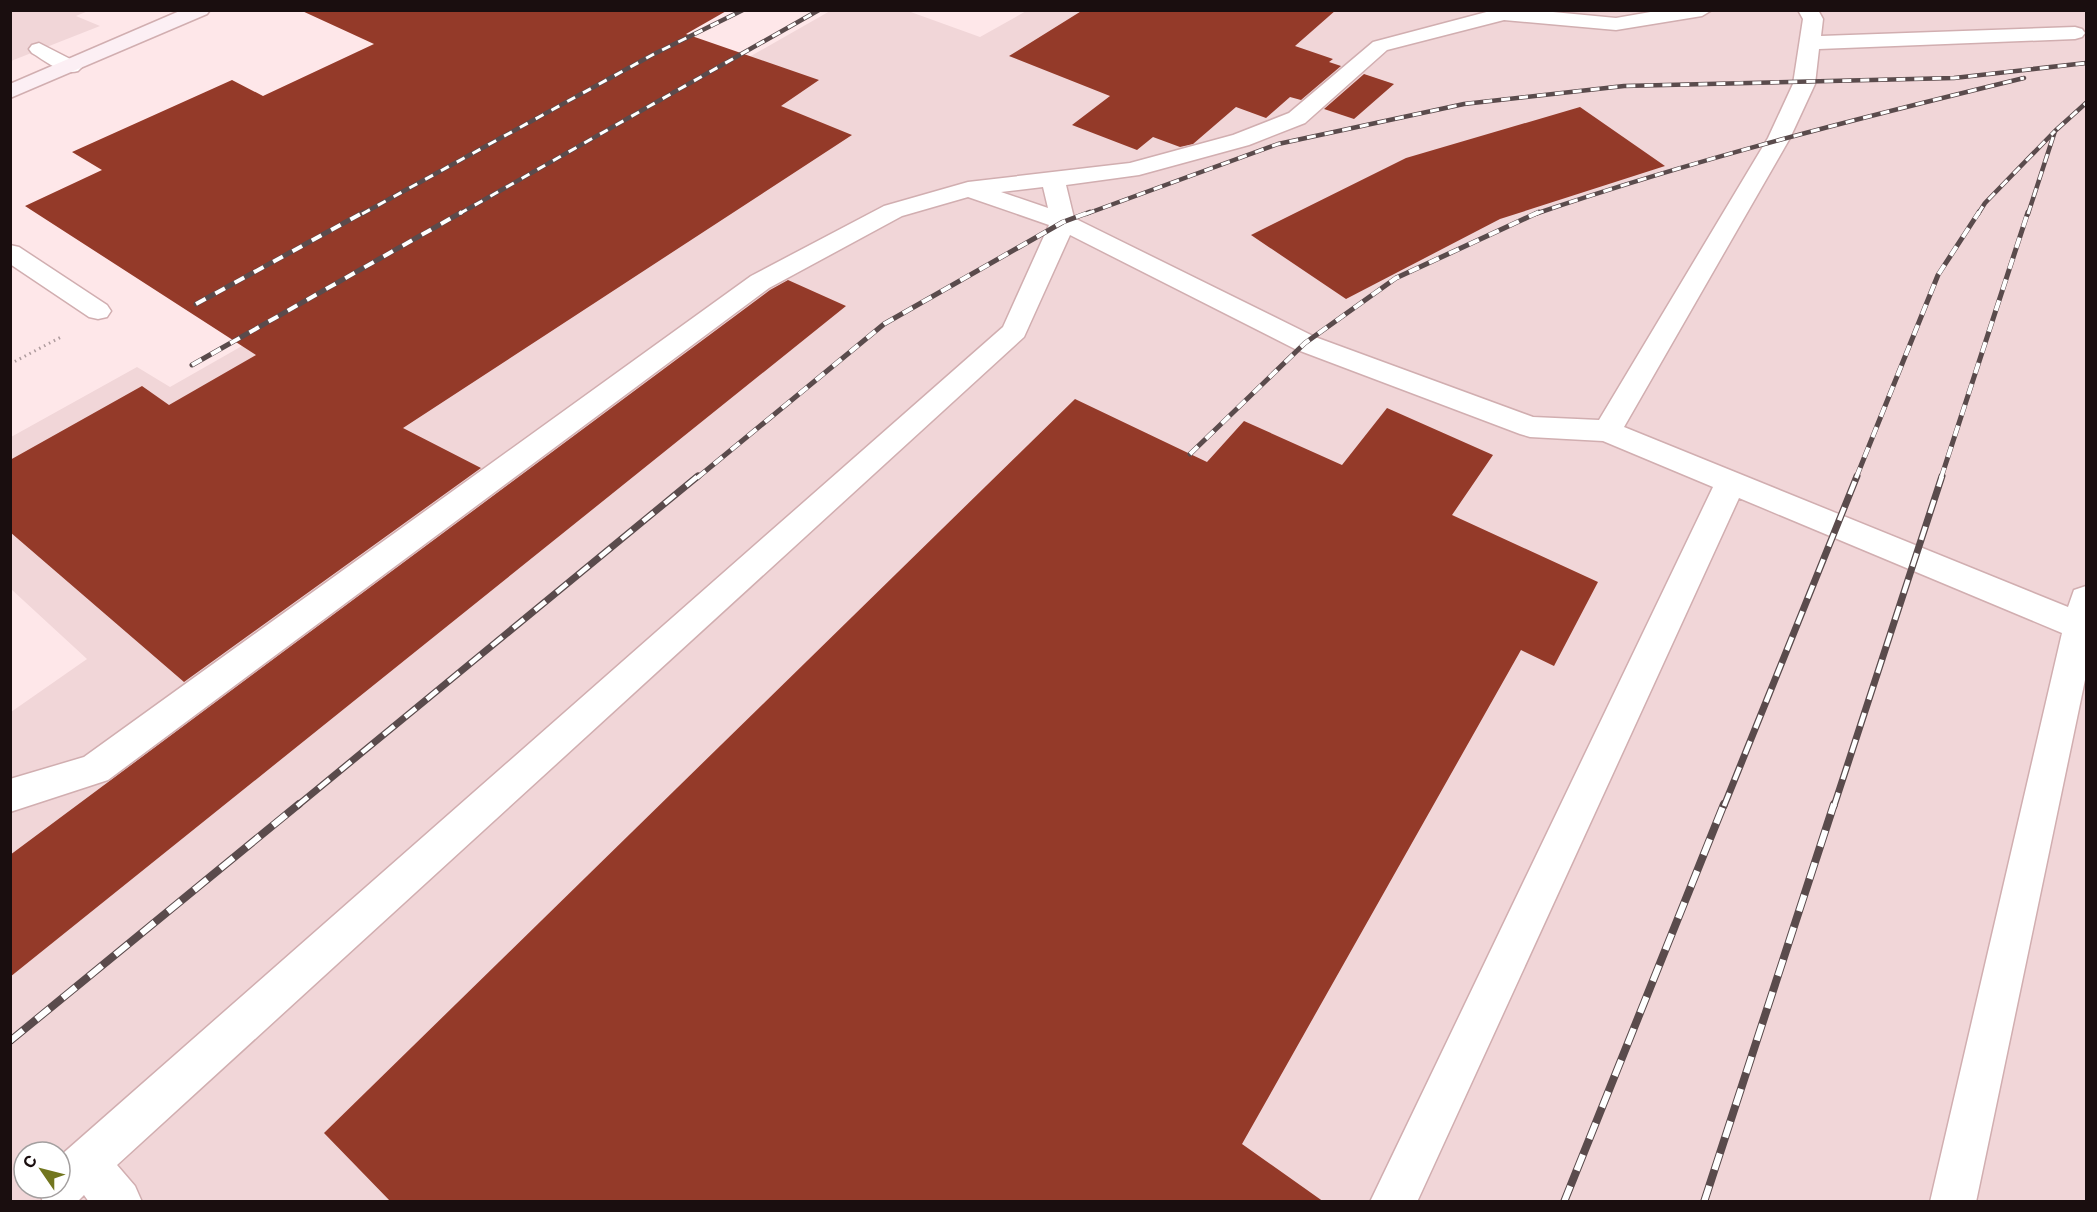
<svg xmlns="http://www.w3.org/2000/svg" width="2097" height="1212" font-family="Inter,sans-serif">
  <style>
    .built { fill: #f1d6d8; fill-rule: evenodd }
    .building { fill: #943a29 }
    .lines { fill: none; stroke-linecap: round; stroke-linejoin: round }
    .service-casing { stroke: #d1aeb0; stroke-width: 3 }
    .secondary-casing { stroke: #d1aeb0; stroke-width: 3 }
    .path { stroke: #ae9b9d; stroke-width: 3; stroke-dasharray: 1.5 4; stroke-linecap: butt }
    .service { fill: #fff; fill-rule: evenodd }
    .secondary { fill: #fceff4; fill-rule: evenodd }
    .rail-far3-casing { stroke: #5a4b4c; stroke-width: 4.5 }
    .rail-far2-casing { stroke: #5a4b4c; stroke-width: 5 }
    .rail-far1-casing { stroke: #5a4b4c; stroke-width: 7 }
    .rail-casing { stroke: #5a4b4c; stroke-width: 8 }
    .rail-far3 { stroke: #fff; stroke-width: 3; stroke-dasharray: 9; stroke-linecap: butt }
    .rail-far2 { stroke: #fff; stroke-width: 4; stroke-dasharray: 11; stroke-linecap: butt }
    .rail-far1 { stroke: #fff; stroke-width: 4.5; stroke-dasharray: 14; stroke-linecap: butt }
    .rail { stroke: #fff; stroke-width: 6; stroke-dasharray: 17; stroke-linecap: butt }
  </style>
  <rect width="100%" height="100%" fill="#fee7e9"/>
  <path class="built" d="M 1028,10 L 2086,11 L 2086,1201 L 11,1201 L 11,712 L 87,659 L 11,589 L 11,437 L 137,367 L 170,387 L 830,11 L 908,11 L 980,37 ZM 24,1152 L 60,1152 L 60,1188 L 24,1188 Z
    M 11,11 L 88,11 L 76,16 L 100,26 L 11,61 Z"/>
  <path class="building" d="M 300,10 L 728,10 L 686,34 L 819,80 L 781,106 L 852,135 L 403,428 L 481,468 L 184,682 L 10,532 L 10,460 L 142,386 L 169,405 L 256,355 L 25,206 L 102,170 L 72,152 L 232,80 L 263,96 L 374,44 Z
    M 1083,10 L 1336,10 L 1295,46 L 1333,59 L 1329,62 L 1341,66 L 1301,100 L 1290,97 L 1266,118 L 1236,107 L 1193,144 L 1180,147 L 1153,137 L 1137,150 L 1072,125 L 1110,96 L 1009,56 Z
    M 1364,74 L 1394,84 L 1354,119 L 1324,109 Z
    M 1580,107 L 1665,166 L 1500,219 L 1346,299 L 1251,235 L 1406,158 Z
    M 788,280 L 846,306 L 10,977 L 10,855 L 770,290 Z
    M 1075,399 L 1207,462 L 1244,421 L 1342,465 L 1387,408 L 1493,455 L 1452,515 L 1598,582 L 1554,666 L 1521,650 L 1242,1144 L 1324,1202 L 391,1202 L 324,1133 Z"/>
  <g class="lines">
    <g class="service-casing">
      <path id="service" d="M 1494,10 L 1532,10 L 1616,18 L 1662,10 L 1712,10 L 1702,16 L 1616,30 L 1504,20 L 1387,50 L 1305,123 L 1249,145 L 1139,175 L 1066,185 L 1074,218 L 1315,337 L 1533,417 L 1599,420 L 1768,138 L 1793,84 L 1803,19 L 1798,10 L 1818,10 L 1823,19 L 1821,36 L 2075,27 L 2082,29 L 2085,33 L 2082,37 L 2075,39 L 1819,49 L 1815,84 L 1790,138 L 1624,427 L 2068,607 L 2074,590 L 2086,586 L 2086,675 L 1976,1202 L 1930,1202 L 2062,633 L 1739,498 L 1417,1202 L 1370,1202 L 1713,487 L 1603,441 L 1530,437 L 1520,434 L 1295,349 L 1070,235 L 1024,337 L 117,1165 L 135,1186 L 142,1202 L 89,1202 L 84,1195 L 77,1202 L 43,1202 L 38,1188 L 60,1188 L 60,1156 L 1003,327 L 1049,225 L 968,197 L 902,216 L 769,288 L 108,780 L 10,812 L 10,779 L 84,757 L 751,276 L 884,206 L 968,182 L 1130,163 L 1233,135 L 1289,113 L 1373,42 ZM 1043,187 L 1048,208 L 1001,192 Z
        M 39,43 L 78,63 L 82,67 L 78,71 C 62,76 46,61 32,53 L 29,49 L 32,45 Z
        M 10,245 L 19,247 L 107,305 L 111,311 L 107,317 L 98,319 L 89,317 L 10,264 Z"/>
    </g>
    <g class="secondary-casing">
      <path id="secondary" d="M 182,10 L 210,10 L 207,14 L 10,98 L 10,84 Z"/>
    </g>
    <path class="path" d="M 10,364 L 63,336"/>
    <use href="#service" class="service"/>
    <use href="#secondary" class="secondary"/>
    <g class="rail-far3-casing">
      <path id="rail-far3" d="M 362,214 L 654,54 L 743,10
        M 459,214 L 819,10
        M 1086,214 L 1278,144 L 1464,104 L 1624,86 L 1954,78 L 2086,63
        M 1535,214 C 1696,159 1859,118 2024,78
        M 1978,214 L 1985,203 L 2055,131
        M 2028,214 L 2055,131 L 2086,103"/>
    </g>
    <g class="rail-far2-casing">
      <path id="rail-far2" d="M 196,304 L 364,212
        M 192,365 L 462,212
        M 1190,454 L 1305,343 L 1396,278 L 1539,212
        M 697,478 L 884,324 L 1063,222 L 1090,212
        M 1856,478 L 1938,275 L 1979,212
        M 1941,478 L 2028,212"/>
    </g>
    <g class="rail-far1-casing">
      <path id="rail-far1" d="M 297,806 L 698,476
        M 1724,806 L 1857,476
        M 1834,806 L 1942,476"/>
    </g>
    <g class="rail-casing">
      <path id="rail" d="M 10,1041 L 299,804
        M 1564,1202 L 1724,804
        M 1704,1202 L 1834,804"/>
    </g>
    <use href="#rail-far3" class="rail-far3"/>
    <use href="#rail-far2" class="rail-far2"/>
    <use href="#rail-far1" class="rail-far1"/>
    <use href="#rail" class="rail"/>
  </g>
  <rect width="2097" height="1212" fill="none" stroke="#1a0e0f" stroke-width="24"/>
  <g transform="translate(42 1170) rotate(305)"><circle r="28" fill="#ffffff" stroke="#a39f9f" stroke-width="1.5"/>
  <path d="M0-4.5L10 22L0 15L-10 22Z" fill="#72761f"/>
  <text y="-9" font-size="16" font-weight="bold" text-anchor="middle" fill="#1a0e0f">С</text>
  </g>
</svg>
